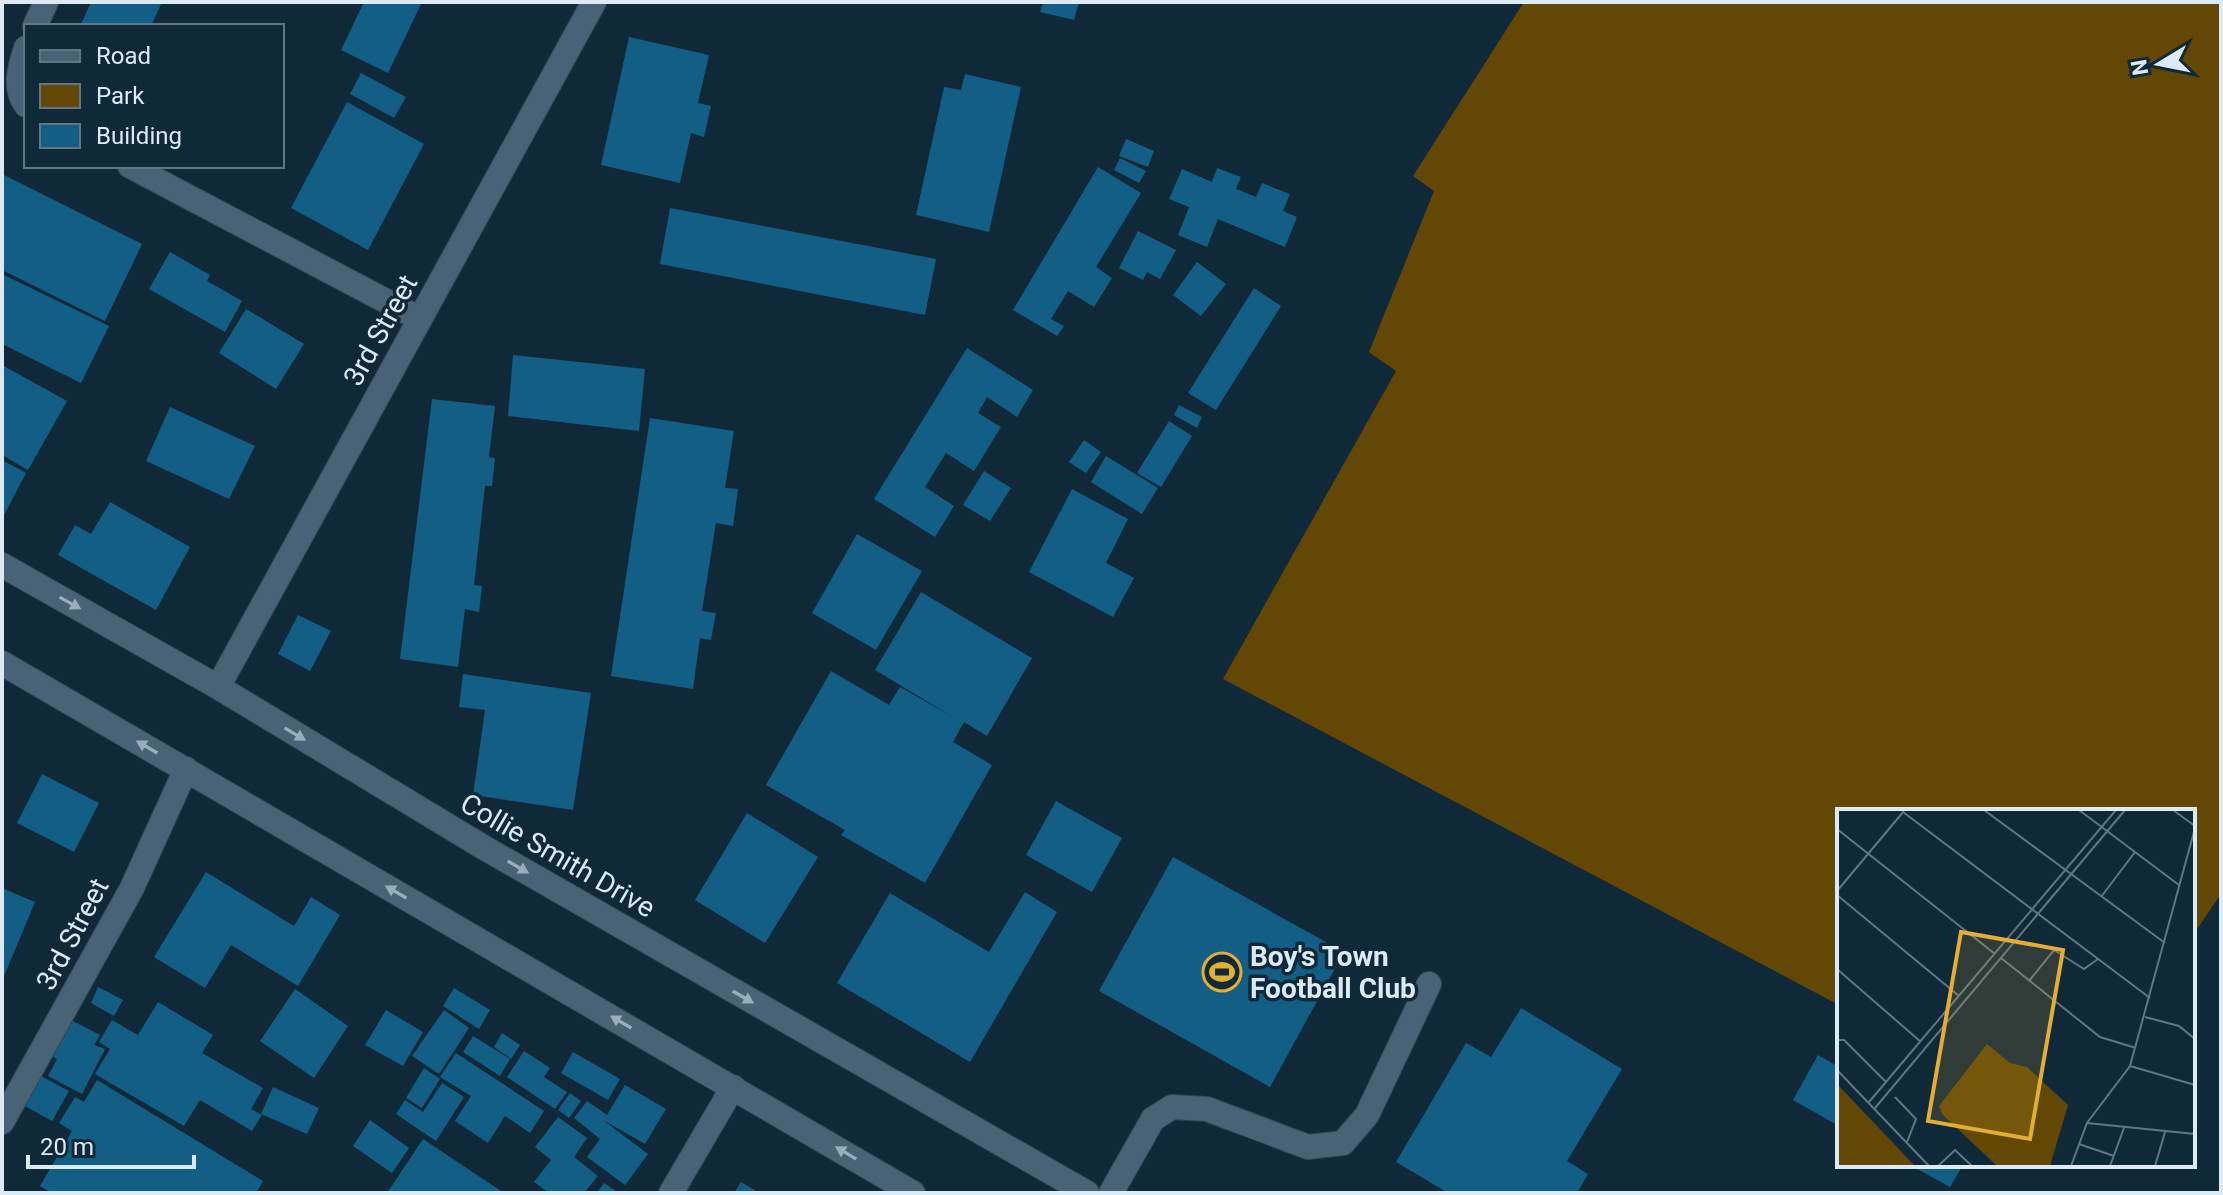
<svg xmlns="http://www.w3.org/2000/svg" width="2223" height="1195" font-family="Roboto,sans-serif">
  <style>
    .park { fill: #624804 }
    .building { fill: #125e85 }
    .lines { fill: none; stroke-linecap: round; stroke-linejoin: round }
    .minor-casing { stroke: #354552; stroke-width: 26 }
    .minor { stroke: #486375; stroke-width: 24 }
    .oneway { fill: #99adbb }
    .labels { text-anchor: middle; stroke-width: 7; stroke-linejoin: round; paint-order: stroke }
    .street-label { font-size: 28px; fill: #dbeaf5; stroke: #102939 }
    .poi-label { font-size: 28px; font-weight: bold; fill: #dbeaf5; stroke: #102939; text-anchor: start }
    .inset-road { fill: none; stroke: #617684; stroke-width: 2 }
    .view { fill: #e2af34; fill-opacity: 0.15; stroke: #e2af34; stroke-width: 4 }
    .inset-edge { fill: none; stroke: #dbeaf5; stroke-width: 4 }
  </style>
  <rect width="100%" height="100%" fill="#102939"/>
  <path class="park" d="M 1524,2 L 2221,2 L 2221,894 L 2193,935 L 2193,811 L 1839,811 L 1839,1005 L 1223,679 L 1396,371 L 1369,352 L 1434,191 L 1413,176 Z"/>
  <path class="building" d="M 91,2 L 162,2 L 151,26 L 80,26 Z
    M 364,2 L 422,2 L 388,73 L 341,50 Z
    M 1043,2 L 1079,2 L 1074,20 L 1040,12 Z
    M 629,37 L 709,55 L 698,103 L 711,106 L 704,137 L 691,133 L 680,183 L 601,165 Z
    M 361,73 L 406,97 L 394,118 L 350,94 Z
    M 965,74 L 1021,87 L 989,232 L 916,215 L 944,87 L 961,90 Z
    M 347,102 L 424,144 L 368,250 L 291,208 Z
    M 1126,139 L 1154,151 L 1148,167 L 1119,156 Z
    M 1120,158 L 1146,171 L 1139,183 L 1114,170 Z
    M 1098,167 L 1141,193 L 1096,267 L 1112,278 L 1094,307 L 1068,291 L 1051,319 L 1064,326 L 1057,336 L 1013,310 Z
    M 1217,168 L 1241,177 L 1236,189 L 1256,197 L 1262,183 L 1290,194 L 1283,211 L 1297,217 L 1285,247 L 1218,219 L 1207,247 L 1178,235 L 1189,207 L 1169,199 L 1182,169 L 1212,182 Z
    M 2,174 L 142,244 L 105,321 L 2,270 Z
    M 670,208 L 936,259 L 925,315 L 660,264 Z
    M 1138,231 L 1176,250 L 1160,279 L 1147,272 L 1143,280 L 1119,268 Z
    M 170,252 L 210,275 L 207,281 L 242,301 L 225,332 L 149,289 Z
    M 1197,262 L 1226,284 L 1201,316 L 1173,295 Z
    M 2,274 L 109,326 L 81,383 L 2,344 Z
    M 1254,288 L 1281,306 L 1216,410 L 1188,393 Z
    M 246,309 L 304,344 L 276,389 L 219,353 Z
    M 967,348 L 1033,390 L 1017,417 L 987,397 L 978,413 L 1001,427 L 974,471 L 946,453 L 925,487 L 954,506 L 935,537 L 874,499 Z
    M 513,355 L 645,369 L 639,431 L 508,416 Z
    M 2,365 L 67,401 L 28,470 L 2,455 Z
    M 432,399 L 495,406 L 489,457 L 495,458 L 492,486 L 485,486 L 474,585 L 482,586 L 479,612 L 465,609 L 458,667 L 400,659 Z
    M 1179,405 L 1202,417 L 1197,428 L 1174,415 Z
    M 170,407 L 255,446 L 229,499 L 146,461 Z
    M 650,418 L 734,431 L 725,488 L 738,489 L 733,526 L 716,523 L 702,611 L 716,613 L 711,640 L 700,638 L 693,689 L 611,676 Z
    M 1169,421 L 1192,436 L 1161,487 L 1137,473 Z
    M 1084,440 L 1101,452 L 1086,473 L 1069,462 Z
    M 1106,456 L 1158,488 L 1142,514 L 1091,482 Z
    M 2,460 L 26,473 L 2,519 Z
    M 984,471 L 1011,488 L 990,521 L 963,505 Z
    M 1072,489 L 1128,519 L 1106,563 L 1134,578 L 1113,617 L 1029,572 Z
    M 110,502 L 190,547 L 156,610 L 58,555 L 75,525 L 91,534 Z
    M 857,534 L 922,571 L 876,650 L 812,613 Z
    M 921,592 L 1032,658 L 987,736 L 964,722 L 953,742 L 992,765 L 925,883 L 841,835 L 845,830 L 766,785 L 831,671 L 889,705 L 900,687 L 953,717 L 875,670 Z
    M 298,615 L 331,631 L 310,671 L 278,654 Z
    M 463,674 L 591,693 L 573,810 L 473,795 L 485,710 L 459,707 Z
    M 42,774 L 99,803 L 74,852 L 17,823 Z
    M 1056,801 L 1122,838 L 1092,892 L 1026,855 Z
    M 747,813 L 818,857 L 765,943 L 695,900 Z
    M 1173,857 L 1344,952 L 1270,1087 L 1099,991 Z
    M 206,872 L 294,926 L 311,897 L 340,915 L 298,986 L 231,945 L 205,988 L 154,957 Z
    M 2,888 L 35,902 L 2,981 Z
    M 1025,892 L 1057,912 L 970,1062 L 837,983 L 890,893 L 989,952 Z
    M 98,987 L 123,1000 L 114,1016 L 91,1003 Z
    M 454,988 L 490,1010 L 479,1029 L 443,1006 Z
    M 295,989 L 348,1026 L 314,1078 L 260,1041 Z
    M 158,1002 L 213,1035 L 202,1053 L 263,1088 L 251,1109 L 262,1115 L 252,1131 L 200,1100 L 184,1126 L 95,1074 L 110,1049 L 99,1042 L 112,1020 L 138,1035 Z
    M 1521,1008 L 1622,1069 L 1567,1161 L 1588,1174 L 1577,1193 L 1448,1193 L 1396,1162 L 1466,1043 L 1491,1057 Z
    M 386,1010 L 423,1032 L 403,1066 L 365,1045 Z
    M 444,1010 L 469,1028 L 439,1074 L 412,1056 Z
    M 67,1018 L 100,1035 L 94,1045 L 105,1049 L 82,1094 L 48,1076 L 57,1059 L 48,1054 Z
    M 502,1033 L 520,1045 L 511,1059 L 494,1047 Z
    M 473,1036 L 510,1059 L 500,1076 L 463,1052 Z
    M 524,1051 L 550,1068 L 544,1077 L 567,1092 L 555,1109 L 507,1077 Z
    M 573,1052 L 620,1079 L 608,1100 L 561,1073 Z
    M 456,1053 L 544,1111 L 530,1133 L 505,1116 L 488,1143 L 455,1121 L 471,1096 L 440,1077 Z
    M 1818,1055 L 1839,1067 L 1839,1126 L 1793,1100 Z
    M 424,1068 L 440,1079 L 422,1108 L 406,1098 Z
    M 39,1075 L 69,1091 L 52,1121 L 23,1105 Z
    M 97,1080 L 263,1181 L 256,1193 L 52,1193 L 40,1186 L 72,1131 L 59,1123 L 75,1097 L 84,1102 Z
    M 442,1083 L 464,1097 L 436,1141 L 396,1114 L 405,1100 L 423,1112 Z
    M 625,1085 L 666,1109 L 645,1144 L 603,1120 L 648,1154 L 625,1185 L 587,1157 L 600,1139 L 574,1118 L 587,1101 L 607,1115 Z
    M 273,1087 L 319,1108 L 307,1134 L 261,1114 Z
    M 570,1093 L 581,1101 L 569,1118 L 558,1110 Z
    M 558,1117 L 587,1138 L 574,1157 L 598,1176 L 584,1193 L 549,1193 L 534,1182 L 551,1160 L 535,1147 Z
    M 370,1120 L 409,1148 L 392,1173 L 353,1146 Z
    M 423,1139 L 504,1193 L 387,1193 Z
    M 1910,1165 L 1963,1165 L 1950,1187 Z
    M 741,1182 L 759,1193 L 734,1193 Z
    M 604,1183 L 619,1193 L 597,1193 Z"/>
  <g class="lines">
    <g class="minor-casing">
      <path id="minor" d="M 35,26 L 46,2
        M 26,48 C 20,67 13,87 26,105
        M 130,166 L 420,319
        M 2,565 L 218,687 L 483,847 L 1087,1193
        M 2,663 L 913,1193
        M 218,687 L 594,2
        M 2,1122 L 132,888 L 186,769
        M 671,1193 L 733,1087
        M 1111,1193 L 1153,1119 L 1172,1107 L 1207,1109 L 1308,1147 L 1343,1143 L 1367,1115 L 1429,984"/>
    </g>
    <use href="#minor" class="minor"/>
  </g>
  <defs><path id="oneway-solid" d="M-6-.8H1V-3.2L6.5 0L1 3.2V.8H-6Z" transform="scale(2)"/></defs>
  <g class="oneway">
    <use href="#oneway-solid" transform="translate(70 603) rotate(29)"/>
    <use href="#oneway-solid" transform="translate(295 734) rotate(31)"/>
    <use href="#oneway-solid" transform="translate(147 747) rotate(-150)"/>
    <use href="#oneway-solid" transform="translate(518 867) rotate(30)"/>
    <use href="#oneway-solid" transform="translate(396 892) rotate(-150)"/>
    <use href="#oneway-solid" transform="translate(743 997) rotate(30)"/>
    <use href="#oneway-solid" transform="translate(621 1022) rotate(-150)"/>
    <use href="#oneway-solid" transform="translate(846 1153) rotate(-149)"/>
  </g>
  <defs>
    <g id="stadium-ring" transform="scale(2)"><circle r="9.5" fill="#102939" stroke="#e2af34" stroke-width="1.5"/><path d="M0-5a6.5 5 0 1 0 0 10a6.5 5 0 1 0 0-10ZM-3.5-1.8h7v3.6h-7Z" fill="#e2af34"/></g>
  </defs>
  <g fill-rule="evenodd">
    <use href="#stadium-ring" x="1222" y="972"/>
  </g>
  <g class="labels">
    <g class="street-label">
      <text transform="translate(380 330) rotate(-61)" y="10">3rd Street</text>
      <text transform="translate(558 855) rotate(30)" y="10">Collie Smith Drive</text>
      <text transform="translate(72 934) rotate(-62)" y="10">3rd Street</text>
    </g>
    <g class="poi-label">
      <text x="1250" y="966">Boy's Town<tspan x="1250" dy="32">Football Club</tspan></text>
    </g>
  </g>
  <g transform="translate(1837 809)">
    <rect width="358" height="358" fill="#102939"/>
    <path d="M 0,275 L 78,357 L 0,357 Z" fill="#624804"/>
    <path d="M 150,235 L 173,254 L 190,258 L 231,296 L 213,357 L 160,357 L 106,306 L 102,297 Z" fill="#624804"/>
    <path class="inset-road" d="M 147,1 L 328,134M 242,1 L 342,76M 336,1 L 358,17M 66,3 L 313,189M 0,20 L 158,145M 0,82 L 67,2M 0,86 L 122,187M 264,88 L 298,43M 164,149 L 263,228 L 299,239M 0,160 L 84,233M 192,172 L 217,141 L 247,160 L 261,150M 308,208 L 342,217 L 358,230M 0,231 L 7,231 L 49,273M 293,257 L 358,276M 0,261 L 92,357M 58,288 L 79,310 L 70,333M 32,293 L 279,1M 38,299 L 288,1M 250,314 L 358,325M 242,335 L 277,347M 101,357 L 118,341 L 135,357M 234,357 L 250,314 L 293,257 L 358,19M 273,357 L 287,319M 318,357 L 328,323"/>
    <path class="view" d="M 124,123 L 226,141 L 193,330 L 91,312 Z"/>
    <rect width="358" height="358" class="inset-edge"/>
  </g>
  <rect width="2223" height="1195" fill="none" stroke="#dbeaf5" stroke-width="8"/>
  <rect x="24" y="24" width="260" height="144" fill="#102939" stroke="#617684" stroke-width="2"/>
  <rect x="40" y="50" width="40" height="12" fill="#486375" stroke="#617684" stroke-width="2"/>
  <text x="96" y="64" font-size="24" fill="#dbeaf5">Road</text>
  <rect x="40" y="84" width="40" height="24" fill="#624804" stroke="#617684" stroke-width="2"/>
  <text x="96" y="104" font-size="24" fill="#dbeaf5">Park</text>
  <rect x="40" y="124" width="40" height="24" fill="#125e85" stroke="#617684" stroke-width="2"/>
  <text x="96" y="144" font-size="24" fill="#dbeaf5">Building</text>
  <g transform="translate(2159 64) rotate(260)" stroke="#102939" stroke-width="6" paint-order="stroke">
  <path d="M0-6L14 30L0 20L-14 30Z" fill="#dbeaf5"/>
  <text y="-12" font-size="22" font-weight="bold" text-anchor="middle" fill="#dbeaf5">N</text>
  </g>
  <path d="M28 1155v12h166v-12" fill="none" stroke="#dbeaf5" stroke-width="4"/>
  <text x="40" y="1155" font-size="24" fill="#dbeaf5" stroke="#102939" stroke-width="6" paint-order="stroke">20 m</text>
</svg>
